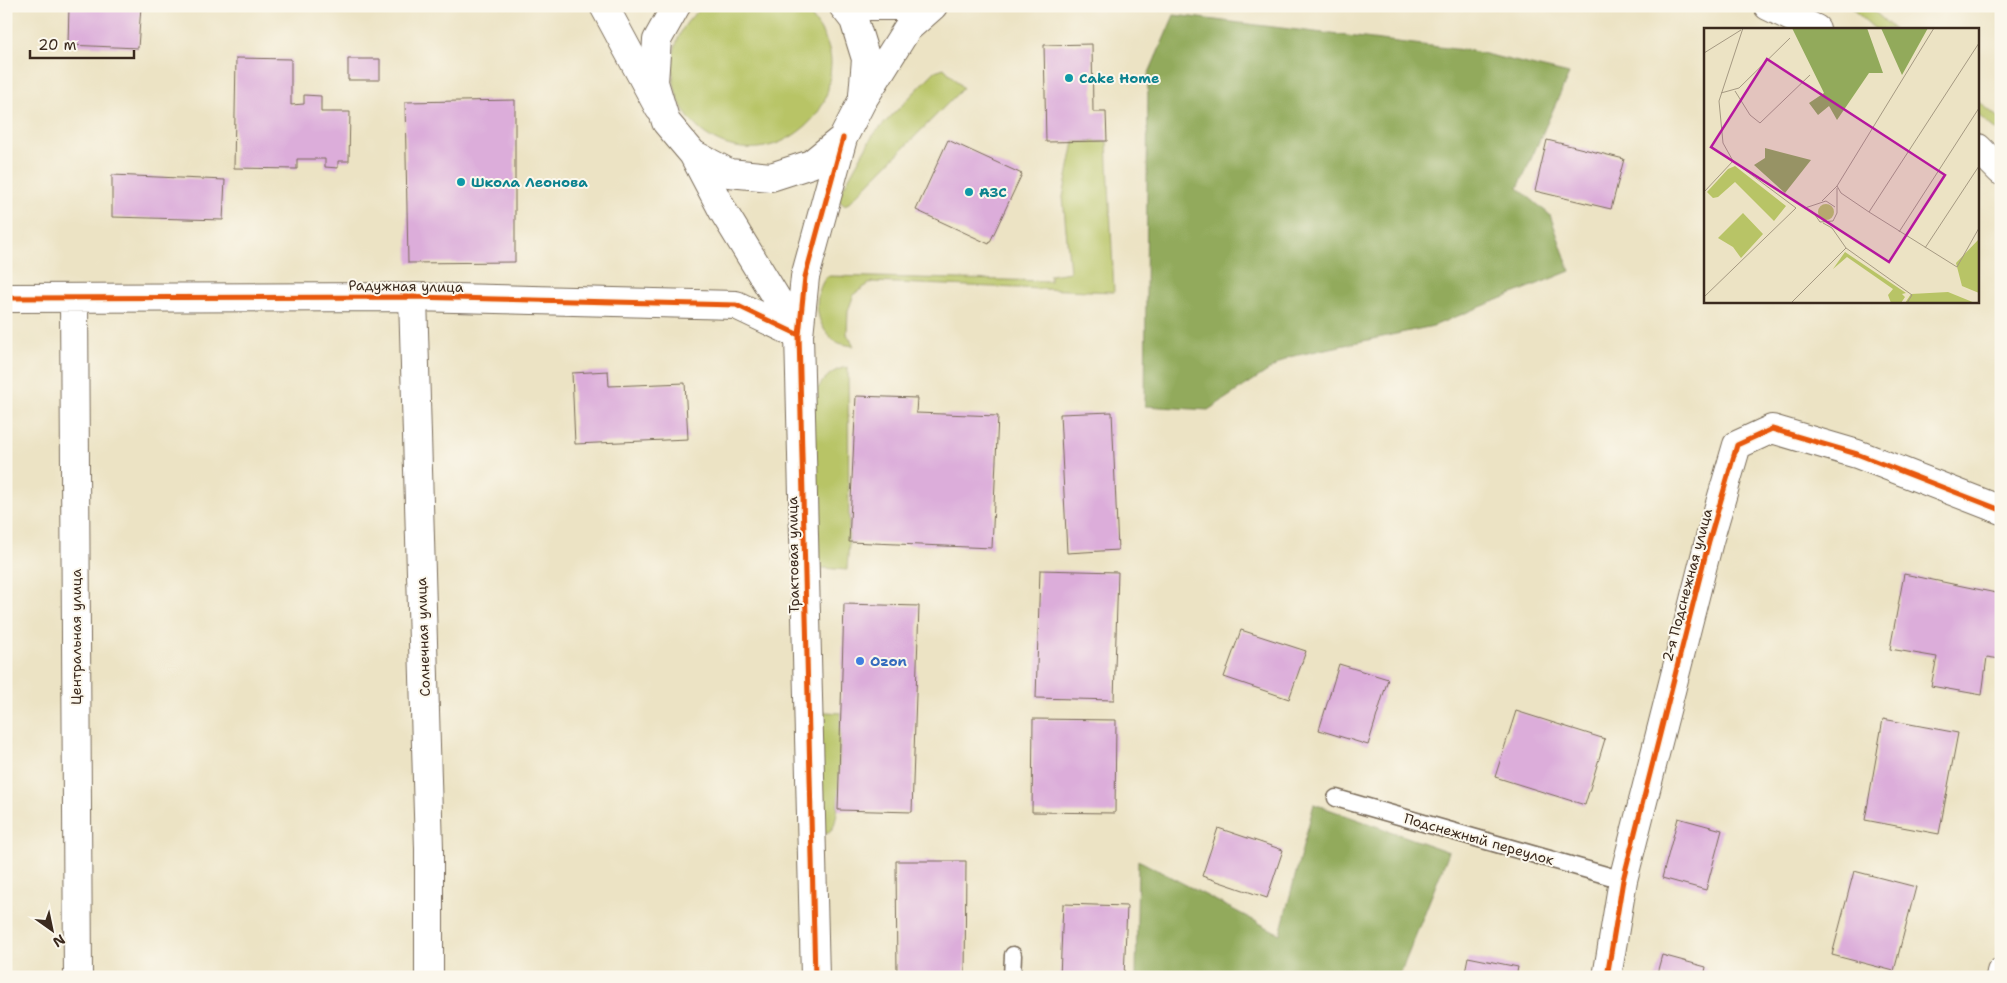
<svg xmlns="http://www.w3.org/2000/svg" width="2007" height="983" font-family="'Shantell Sans',sans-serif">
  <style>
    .green { fill: #b8c466; stroke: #7a7742 }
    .forest { fill: #92aa5b; stroke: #666a3c }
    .building { fill: #dcadda }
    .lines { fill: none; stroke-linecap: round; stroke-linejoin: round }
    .service-casing { stroke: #796b58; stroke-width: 19 }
    .minor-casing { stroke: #796b58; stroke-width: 30 }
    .tertiary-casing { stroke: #796b58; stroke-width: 30 }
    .service { stroke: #fff; stroke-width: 16 }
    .minor { stroke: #fff; stroke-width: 28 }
    .tertiary { stroke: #fff; stroke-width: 28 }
    .cycleway-casing { stroke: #fbf7ec; stroke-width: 8 }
    .cycleway { stroke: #e8590c; stroke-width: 5 }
    .culture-dot { fill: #0f9aa8; stroke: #fbf7ec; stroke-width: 2 }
    .shop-dot { fill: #3f7fe0; stroke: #fbf7ec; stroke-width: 2 }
    .labels { text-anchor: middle; stroke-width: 4; stroke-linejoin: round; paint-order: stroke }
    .culture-label { font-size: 14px; font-weight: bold; fill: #0d838f; stroke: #fbf7ec; text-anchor: start }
    .street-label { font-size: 14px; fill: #3b2a1e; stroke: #fbf7ec }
    .shop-label { font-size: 14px; font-weight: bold; fill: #366cbe; stroke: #fbf7ec; text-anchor: start }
    .inset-road { fill: none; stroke: #a59982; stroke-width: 1 }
    .view { fill: #b5179e; fill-opacity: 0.15; stroke: #b5179e; stroke-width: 2.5 }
    .inset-edge { fill: none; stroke: #3b2a1e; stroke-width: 2.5 }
  </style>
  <rect width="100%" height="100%" fill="#fbf7ec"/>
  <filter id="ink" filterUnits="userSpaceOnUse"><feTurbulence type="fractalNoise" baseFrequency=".02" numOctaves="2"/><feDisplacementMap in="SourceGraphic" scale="10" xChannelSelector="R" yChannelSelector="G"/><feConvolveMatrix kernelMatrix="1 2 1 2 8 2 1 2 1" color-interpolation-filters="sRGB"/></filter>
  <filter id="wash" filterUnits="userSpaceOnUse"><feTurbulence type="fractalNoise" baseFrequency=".0096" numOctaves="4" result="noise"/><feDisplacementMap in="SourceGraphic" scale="20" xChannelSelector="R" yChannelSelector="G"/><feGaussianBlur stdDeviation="1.12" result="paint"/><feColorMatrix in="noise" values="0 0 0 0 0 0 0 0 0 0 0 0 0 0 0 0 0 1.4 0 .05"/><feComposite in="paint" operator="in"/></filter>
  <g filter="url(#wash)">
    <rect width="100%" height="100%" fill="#ece3c4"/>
    <path class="green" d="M 704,6 L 801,6 C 816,19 830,41 831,62 C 831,68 830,75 829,81 C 828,100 817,117 802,129 C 746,175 667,134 673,60 C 674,46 680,30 690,19 C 694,14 699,10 704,6 Z
      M 1849,6 L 1868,6 L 1894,29 L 1875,29 Z
      M 944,68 L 963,88 L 849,203 L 844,205 L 837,199 L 873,135 L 935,71 Z
      M 1978,101 L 2001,120 L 2001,134 L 1978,115 Z
      M 1107,141 L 1114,292 L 872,282 L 854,294 L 848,311 L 847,334 L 854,346 C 848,345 839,344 835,341 C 814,325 812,295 827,276 L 1050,281 L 1050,275 L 1070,272 L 1063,197 L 1074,142 Z
      M 848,367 L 849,542 L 847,570 L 811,567 L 809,406 C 817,388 826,370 848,367 Z
      M 812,711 L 841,713 C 840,733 842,817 832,829 C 828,834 821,834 815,835 Z"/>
    <path class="forest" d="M 1174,15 L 1472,51 L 1569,74 L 1518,188 L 1550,215 L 1570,271 L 1433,326 L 1289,357 L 1208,410 L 1145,406 L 1148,75 Z
      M 1314,804 L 1449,852 L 1399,977 L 1136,977 L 1138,860 L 1280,934 Z"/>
    <g id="blocks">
      <path class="building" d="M 69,6 L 141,6 L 138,48 L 68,45 Z
        M 1092,44 L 1093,112 L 1106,112 L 1107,141 L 1046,142 L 1044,45 Z
        M 236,58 L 291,59 L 291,105 L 304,104 L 304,95 L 321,96 L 321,112 L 350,112 L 349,161 L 338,161 L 338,168 L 325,167 L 325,159 L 297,159 L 297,169 L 234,168 Z
        M 348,59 L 380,59 L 380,80 L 348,80 Z
        M 515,100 L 515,262 L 408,263 L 405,102 Z
        M 948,140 L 1022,174 L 989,244 L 916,210 Z
        M 1547,140 L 1624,159 L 1611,209 L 1535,191 Z
        M 112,175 L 225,180 L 223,220 L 112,217 Z
        M 608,371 L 609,386 L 685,383 L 688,439 L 575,444 L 572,373 Z
        M 856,396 L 917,398 L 916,413 L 998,416 L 992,548 L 849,542 Z
        M 1112,412 L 1118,550 L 1067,553 L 1060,414 Z
        M 1040,570 L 1118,572 L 1114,700 L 1036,698 Z
        M 1904,574 L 2001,594 L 2001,656 L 2000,659 L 1987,657 L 1982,695 L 1931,686 L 1937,657 L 1890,649 Z
        M 844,604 L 919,606 L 912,812 L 838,810 Z
        M 1241,630 L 1306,651 L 1289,699 L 1224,677 Z
        M 1339,664 L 1388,679 L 1368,745 L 1319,730 Z
        M 1516,711 L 1605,739 L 1585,805 L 1495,777 Z
        M 1033,719 L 1116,720 L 1115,813 L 1032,812 Z
        M 1883,719 L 1958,733 L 1939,834 L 1865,820 Z
        M 1678,818 L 1722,830 L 1706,890 L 1662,878 Z
        M 1218,828 L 1283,850 L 1267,898 L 1202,876 Z
        M 896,861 L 966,861 L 965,977 L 897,977 Z
        M 1854,871 L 1916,887 L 1894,971 L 1832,955 Z
        M 1063,904 L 1127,906 L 1124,977 L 1060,977 Z
        M 1662,955 L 1706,967 L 1704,977 L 1656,977 Z
        M 1468,957 L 1518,967 L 1516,977 L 1464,977 Z"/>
    </g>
  </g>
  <g filter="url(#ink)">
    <use href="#blocks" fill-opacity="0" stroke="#796b58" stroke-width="1"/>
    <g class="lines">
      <g class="service-casing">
        <path id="service" d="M 1336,798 L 1623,880
          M 1012,977 L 1013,955"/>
      </g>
      <g class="minor-casing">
        <path id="minor" d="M 604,6 L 659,108
          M 413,297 L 429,849 L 429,977
          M 6,298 L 413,297 L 736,305 L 799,335
          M 74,298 L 78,977
          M 1607,977 L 1623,880 L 1709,541 L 1737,445 L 1772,429 L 1857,454 L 2001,510
          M 2000,977 L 2001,972"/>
      </g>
      <g class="tertiary-casing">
        <path id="tertiary" d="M 676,6 L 657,40 L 654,82 L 666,122 L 693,154 L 729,173 L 771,177 L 811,164 L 843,138 L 862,101 L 907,29 L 933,6
          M 843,6 L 854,20 L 866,59 L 863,95
          M 861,6 L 910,6
          M 1768,6 L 1816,29
          M 1978,148 L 2001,171
          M 693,154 L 723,211 L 799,335
          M 815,977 L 799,335 L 805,277 L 843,138"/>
      </g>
      <use href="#service" class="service"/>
      <use href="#minor" class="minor"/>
      <use href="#tertiary" class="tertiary"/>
      <g class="cycleway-casing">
        <path id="cycleway" d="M 6,298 L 413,297 L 736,305 L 799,335
          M 815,977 L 799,335 L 805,277 L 843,138
          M 1607,977 L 1623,880 L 1709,541 L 1737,445 L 1772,429 L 1857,454 L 2001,510"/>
      </g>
      <use href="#cycleway" class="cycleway"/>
    </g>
  </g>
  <g class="culture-dot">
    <circle cx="1069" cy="78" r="5"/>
    <circle cx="461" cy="182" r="5"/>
    <circle cx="969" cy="192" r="5"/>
  </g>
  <circle class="shop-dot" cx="860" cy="661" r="5"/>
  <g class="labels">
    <g class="culture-label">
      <text x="1079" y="83">Cake Home</text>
      <text x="471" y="187">Школа Леонова</text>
      <text x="979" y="197">АЗС</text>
    </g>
    <g class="street-label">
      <text transform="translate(406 286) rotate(1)" y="5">Радужная улица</text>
      <text transform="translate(793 555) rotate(-91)" y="5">Трактовая улица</text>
      <text transform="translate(1687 585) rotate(-75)" y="5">2-я Подснежная улица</text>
      <text transform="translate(76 637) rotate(-90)" y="5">Центральная улица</text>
      <text transform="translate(423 637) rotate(-92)" y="5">Солнечная улица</text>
      <text transform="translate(1479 839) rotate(16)" y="5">Подснежный переулок</text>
    </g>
    <g class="shop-label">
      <text x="870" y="666">Ozon</text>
    </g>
  </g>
  <g transform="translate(1704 28)">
    <rect width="275" height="275" fill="#ece3c4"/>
    <path d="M 31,138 L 82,178 L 70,193 L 31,154 L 14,169 L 9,170 L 3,164 L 24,141 ZM114 184a8 8 0 1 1 16 0a8 8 0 1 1-16 0ZM 39,185 L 59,206 L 37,230 L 29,219 L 14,210 ZM 275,211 L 275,265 L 258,258 L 252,235 ZM 141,224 L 202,265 L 198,266 L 201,269 L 197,275 L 187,275 L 184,267 L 189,261 L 143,229 L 129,241 ZM 244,264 L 271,275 L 201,275 L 207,266 Z" fill="#b8c466"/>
    <path d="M 88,0 L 163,0 L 179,45 L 165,45 L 133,92 L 125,78 L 114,87 L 105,75 L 120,65 ZM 177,0 L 224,0 L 198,47 ZM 61,120 L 107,132 L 81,165 L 50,137 L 61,130 Z" fill="#92aa5b"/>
    <path class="inset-road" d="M 39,0 L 15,73 L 19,115 L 29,133 L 92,180M 0,25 L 37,2M 31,63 L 46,87 L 56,95 L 106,47M 17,65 L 35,60 L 86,10M 133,158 L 137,165 L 165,184 L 253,239 L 275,200M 0,164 L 29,133M 118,173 L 133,158 L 230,0M 100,180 L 109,184 L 116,194 L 129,193 L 133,185 L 133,160M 101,180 L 122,173 L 131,179M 165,184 L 275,15M 119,195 L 128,200 L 142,220 L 208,267 L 203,275M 195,204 L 275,80M 221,220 L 275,138M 0,269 L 92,180M 87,275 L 142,220"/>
    <path class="view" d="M 63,31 L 241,147 L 185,234 L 7,119 Z"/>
    <rect width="275" height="275" class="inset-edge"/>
  </g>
  <rect width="2007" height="983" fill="none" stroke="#fbf7ec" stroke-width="25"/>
  <g transform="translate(52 930) rotate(147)" stroke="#fbf7ec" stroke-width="4" paint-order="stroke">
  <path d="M0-4L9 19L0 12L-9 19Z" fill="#3b2a1e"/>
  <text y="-8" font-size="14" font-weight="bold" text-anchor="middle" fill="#3b2a1e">N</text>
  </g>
  <path d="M30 50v8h104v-8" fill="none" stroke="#3b2a1e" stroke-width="2.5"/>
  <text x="38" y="50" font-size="15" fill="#3b2a1e" stroke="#fbf7ec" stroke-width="4" paint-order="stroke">20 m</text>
</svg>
